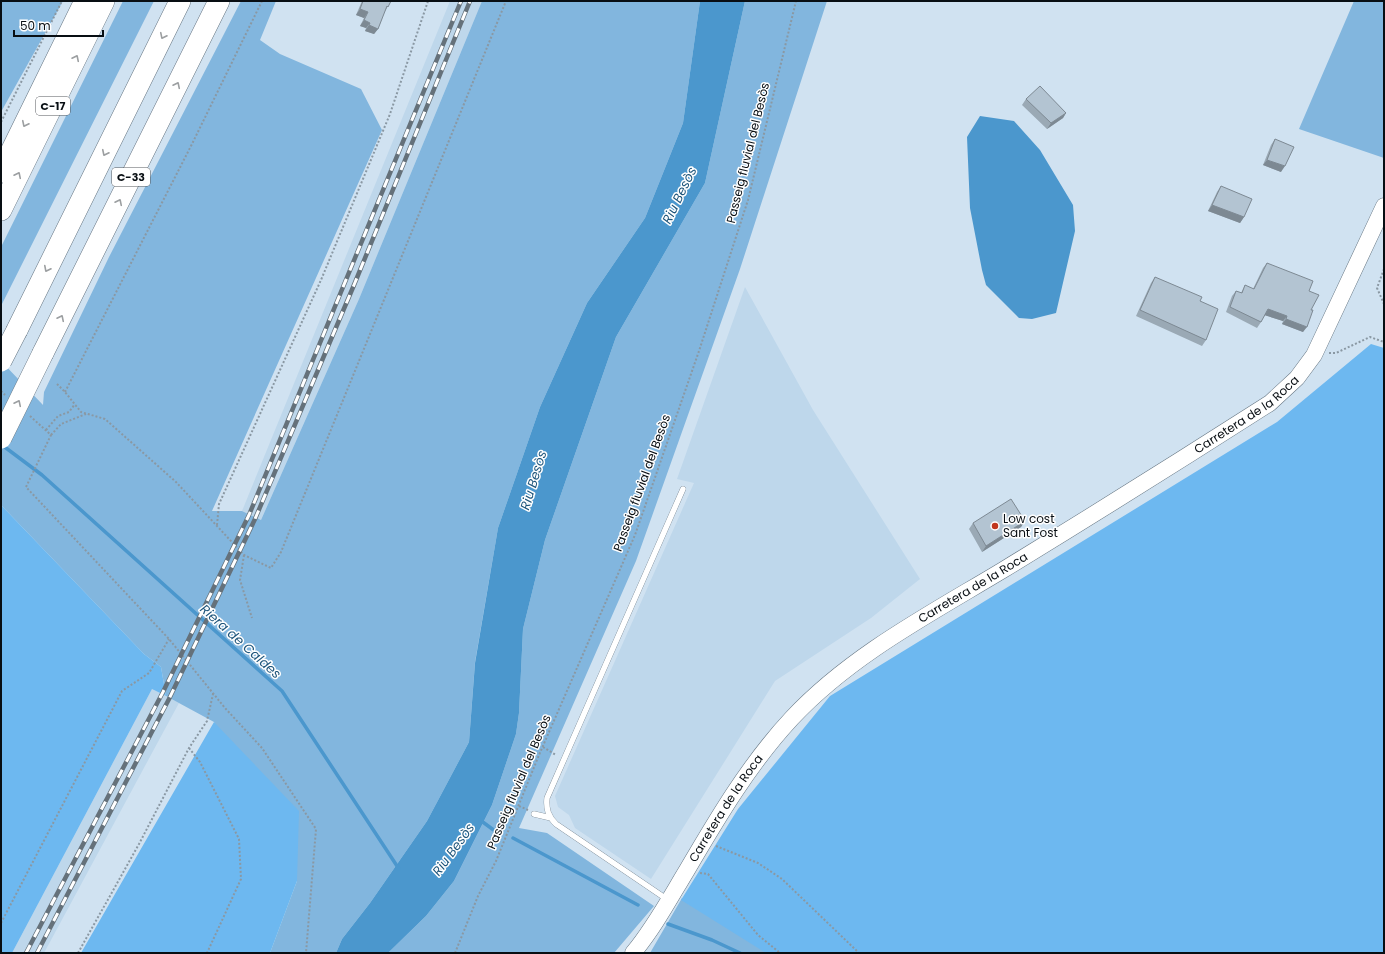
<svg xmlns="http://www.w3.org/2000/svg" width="1385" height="954" font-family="Poppins,sans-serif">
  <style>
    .built { fill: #bed7eb }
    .green { fill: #82b6de }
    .forest { fill: #6db8f0 }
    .water { fill: #4b97cd }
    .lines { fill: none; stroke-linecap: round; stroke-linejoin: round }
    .stream { stroke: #4b97cd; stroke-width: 3.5 }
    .lane-casing { stroke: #657582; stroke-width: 6 }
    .secondary-casing { stroke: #657582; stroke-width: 17 }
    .highway-casing { stroke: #657582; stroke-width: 22 }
    .path { stroke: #8a98a3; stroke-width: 2; stroke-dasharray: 2 2; stroke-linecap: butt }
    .lane { stroke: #fff; stroke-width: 5.5 }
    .secondary { stroke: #fff; stroke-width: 16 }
    .highway { stroke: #fff; stroke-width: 21 }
    .rail-casing { stroke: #65717a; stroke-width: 4.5 }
    .rail { stroke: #fff; stroke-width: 3; stroke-dasharray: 9; stroke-linecap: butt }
    .highway-bridge-casing { stroke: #657582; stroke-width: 22; stroke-linecap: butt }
    .highway-bridge { stroke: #fff; stroke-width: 21 }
    .wall { fill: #9aa9b5 }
    .shaded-wall { fill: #7d8993 }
    .building { fill: #b3c4d2; stroke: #7d8993 }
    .oneway { stroke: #9c9fa1 }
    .poi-dot { fill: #c1361e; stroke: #fff; stroke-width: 1.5 }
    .labels { text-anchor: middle; stroke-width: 3; stroke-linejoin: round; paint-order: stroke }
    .shield { fill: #fff; stroke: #52565a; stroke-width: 1 }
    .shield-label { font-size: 11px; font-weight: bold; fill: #080e13 }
    .street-label { font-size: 12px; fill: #080e13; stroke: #fff }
    .poi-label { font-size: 12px; fill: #080e13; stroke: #fff; text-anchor: start }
    .water-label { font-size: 13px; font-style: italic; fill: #1e557b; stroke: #fff }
  </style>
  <rect width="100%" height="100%" fill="#d0e2f1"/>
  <path class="built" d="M 450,1 L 482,1 L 359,299 L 261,520 L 242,511 Z
    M 745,287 L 813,410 L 920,579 L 871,618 L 775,681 L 651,879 L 575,828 L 569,815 L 558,807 L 555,796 L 694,483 L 677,479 Z
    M 152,689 L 179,703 L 44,953 L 12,953 Z"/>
  <path class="green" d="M 1,1 L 63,1 L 1,112 Z
    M 123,1 L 154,1 L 1,306 L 1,247 Z
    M 241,1 L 276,1 L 260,40 L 280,54 L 361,89 L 382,130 L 212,511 L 242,511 L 261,520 L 359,299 L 482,1 L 700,1 L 683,123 L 645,218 L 587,303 L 540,407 L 498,528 L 475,662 L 469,742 L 427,821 L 370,903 L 342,939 L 336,953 L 270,953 L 297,881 L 214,722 L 166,696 L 161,667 L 144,654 L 1,505 L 1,361 L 43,405 L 44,392 L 109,257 Z
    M 745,1 L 827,1 L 740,269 L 636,561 L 519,828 L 547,833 L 654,906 L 614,953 L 388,953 L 426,916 L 454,881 L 492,805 L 516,734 L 519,713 L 523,629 L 545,540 L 616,337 L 705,183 Z
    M 1354,1 L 1384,1 L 1384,158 L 1299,129 Z
    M 682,898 L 768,953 L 650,953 Z"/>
  <path class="forest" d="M 1371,344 L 1384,348 L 1384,953 L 766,953 L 681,900 L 738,809 L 830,696 L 1277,422 Z
    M 1,505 L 144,654 L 161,667 L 166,696 L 152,689 L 12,953 L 1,953 Z
    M 214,722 L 299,811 L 297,881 L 270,953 L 81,953 Z"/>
  <path class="water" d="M 700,1 L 745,1 L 705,183 L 616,337 L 545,540 L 523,629 L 519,713 L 516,734 L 492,805 L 454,881 L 426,916 L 388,953 L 336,953 L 342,939 L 370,903 L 427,821 L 469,742 L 475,663 L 498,528 L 540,407 L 587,303 L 645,218 L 683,123 Z
    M 980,116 L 1014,121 L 1040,150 L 1073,205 L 1075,231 L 1056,313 L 1032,319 L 1019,318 L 986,285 L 982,270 L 970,208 L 967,137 Z"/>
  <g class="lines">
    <path class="stream" d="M 2,445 L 42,475 L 282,691 L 399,869
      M 480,820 L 495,831
      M 513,838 L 638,905
      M 668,924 L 712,940 L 740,953"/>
    <g class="lane-casing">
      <path id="lane" d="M 534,814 L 551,818
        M 668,900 L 556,824 C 548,816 546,809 547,798 L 683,489"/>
    </g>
    <g class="secondary-casing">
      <g id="secondary">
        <path id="s1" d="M 633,953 C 654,928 670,898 687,870 C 718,817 750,763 792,718 C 851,655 930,614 1003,570 C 1093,515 1181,460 1270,403 L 1297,378 L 1314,355 L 1384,206"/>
      </g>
    </g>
    <g class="highway-casing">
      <path id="highway" d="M 1,172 L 85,1
        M 1,210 L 104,1
        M 17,330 L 180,1
        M 43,353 L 219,1"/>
    </g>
    <path class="path" d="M 1,122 L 62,1
      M 1384,269 L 1377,288 L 1384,304
      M 1329,353 L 1336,353 L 1370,337 L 1384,342
      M 57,384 L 65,392 L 81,412 L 105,419 L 176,482 L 244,555 L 271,568 L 281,552 L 506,1
      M 1,391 L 5,395
      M 65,392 L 192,144 L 262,1
      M 30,416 L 51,435 L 26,487 L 169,639 L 225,708 L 262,748 L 316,829 L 306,953
      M 46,430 L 58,416 L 69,412 L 75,404
      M 51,435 L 61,424 L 86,414
      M 217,525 L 219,504 L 321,280 L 390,114 L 428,1
      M 244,555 L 240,580 L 252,618
      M 543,747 L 556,755
      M 189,748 L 200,762 L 239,839 L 241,879 L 207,953
      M 519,806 L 528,810
      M 716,846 L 758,863 L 782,879 L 859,953
      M 700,873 L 708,874 L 758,935 L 780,953
      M 1,923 L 122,691 L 149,673 L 169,639
      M 78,953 L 139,844 L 189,748 L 207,721 L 213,694
      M 455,953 L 478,896 L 496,861 L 539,755 L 635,535 L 699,351 L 748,200 L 796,1"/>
    <use href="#lane" class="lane"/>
    <use href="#secondary" class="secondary"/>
    <use href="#highway" class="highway"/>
    <g class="rail-casing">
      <path id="rail" d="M 26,953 L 163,692 L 249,515 L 461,1
        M 37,953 L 169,699 L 255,519 L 354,285 L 470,1"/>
    </g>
    <use href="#rail" class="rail"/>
    <g class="highway-bridge-casing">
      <path id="highway-bridge" d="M 1,361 L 17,330
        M 1,438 L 43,353"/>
    </g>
    <use href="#highway-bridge" class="highway-bridge"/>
  </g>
  <path class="wall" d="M 362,1 L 391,1 L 384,13 L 378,29 L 374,34 L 365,31 L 366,28 L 360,26 L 364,18 L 356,15 Z
    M 1026,99 L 1066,113 L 1063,118 L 1047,129 L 1022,105 Z
    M 1275,139 L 1281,172 L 1263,165 L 1271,145 Z
    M 1221,186 L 1244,217 L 1240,223 L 1208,211 L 1217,192 Z
    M 1267,263 L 1309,291 L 1311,310 L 1303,332 L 1282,324 L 1283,321 L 1265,315 L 1261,322 L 1257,328 L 1226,312 L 1232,296 L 1236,291 L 1241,293 L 1245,285 L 1253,289 L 1263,268 Z
    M 1155,277 L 1200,301 L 1206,340 L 1202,346 L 1136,316 L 1151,283 Z
    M 1025,521 L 1021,527 L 982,552 L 969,529 L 973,523 Z"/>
  <path class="shaded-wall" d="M 360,9 L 368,12 L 364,18 L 356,15 Z
    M 364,20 L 370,23 L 366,28 L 360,26 Z
    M 369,25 L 378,29 L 374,34 L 365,31 Z
    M 1066,113 L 1063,118 L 1047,129 L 1051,123 Z
    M 1267,160 L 1285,166 L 1281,172 L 1263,165 Z
    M 1212,205 L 1244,217 L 1240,223 L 1208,211 Z
    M 1268,309 L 1287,316 L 1283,321 L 1264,315 Z
    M 1286,319 L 1307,327 L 1303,332 L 1282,324 Z
    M 1025,521 L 1021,527 L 982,552 L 986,546 Z"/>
  <path class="building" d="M 363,1 L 391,1 L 388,7 L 387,6 L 378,29 L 369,25 L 370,23 L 364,20 L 368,12 L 360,9 Z
    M 1040,86 L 1066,113 L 1051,123 L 1026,99 Z
    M 1275,139 L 1294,147 L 1285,166 L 1267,160 Z
    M 1221,186 L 1252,199 L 1244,217 L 1212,205 Z
    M 1267,263 L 1313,281 L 1309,291 L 1319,295 L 1311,310 L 1313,310 L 1307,327 L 1286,319 L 1287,316 L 1268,309 L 1261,322 L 1230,307 L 1236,291 L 1242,293 L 1245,285 L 1254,289 Z
    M 1155,277 L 1202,297 L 1200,301 L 1218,309 L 1206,340 L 1140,310 Z
    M 1011,499 L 1025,521 L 986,546 L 973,523 Z"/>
  <defs><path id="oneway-chevron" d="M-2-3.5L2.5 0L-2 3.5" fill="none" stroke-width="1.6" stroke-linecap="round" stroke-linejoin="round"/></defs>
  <g class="oneway">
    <use href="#oneway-chevron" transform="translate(163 36) rotate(116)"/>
    <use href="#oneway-chevron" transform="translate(76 58) rotate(-64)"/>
    <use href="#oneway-chevron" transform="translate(177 85) rotate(-64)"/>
    <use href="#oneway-chevron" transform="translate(25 124) rotate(116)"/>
    <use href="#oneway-chevron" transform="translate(105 153) rotate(116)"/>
    <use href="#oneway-chevron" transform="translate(18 175) rotate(-64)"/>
    <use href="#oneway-chevron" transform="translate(119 202) rotate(-64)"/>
    <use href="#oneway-chevron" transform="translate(47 269) rotate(117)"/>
    <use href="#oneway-chevron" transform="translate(61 318) rotate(-64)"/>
    <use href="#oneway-chevron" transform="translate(18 403) rotate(-64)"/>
  </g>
  <circle class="poi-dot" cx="995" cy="526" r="4"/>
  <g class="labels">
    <g class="shield">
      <rect x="36" y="97" width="34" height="18" rx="3"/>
      <rect x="112" y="168" width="38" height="18" rx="3"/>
    </g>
    <g class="shield-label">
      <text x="53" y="110">C-17</text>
      <text x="131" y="181">C-33</text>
    </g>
    <g class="street-label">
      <text transform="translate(748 153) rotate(-76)" y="4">Passeig fluvial del Besòs</text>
      <text dy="4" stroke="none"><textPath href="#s1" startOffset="832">Carretera de la Roca</textPath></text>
      <text transform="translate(642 483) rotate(-70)" y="4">Passeig fluvial del Besòs</text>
      <text dy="4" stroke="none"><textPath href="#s1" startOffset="508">Carretera de la Roca</textPath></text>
      <text transform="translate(519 782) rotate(-67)" y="4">Passeig fluvial del Besòs</text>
      <text dy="4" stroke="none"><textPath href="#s1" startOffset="172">Carretera de la Roca</textPath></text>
    </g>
    <g class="poi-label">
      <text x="1003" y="523">Low cost<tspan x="1003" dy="14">Sant Fost</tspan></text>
    </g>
    <g class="water-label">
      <text transform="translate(679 195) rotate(-64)" y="5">Riu Besòs</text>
      <text transform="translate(533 480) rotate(-73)" y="5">Riu Besòs</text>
      <text transform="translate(241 641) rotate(42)" y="5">Riera de Caldes</text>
      <text transform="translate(453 849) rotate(-54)" y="5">Riu Besòs</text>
    </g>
  </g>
  <rect width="1385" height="954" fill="none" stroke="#080e13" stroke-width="4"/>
  <path d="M14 30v6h89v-6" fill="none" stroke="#080e13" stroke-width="2"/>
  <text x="20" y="30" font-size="12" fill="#080e13" stroke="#ffffff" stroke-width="3" paint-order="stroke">50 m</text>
</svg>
